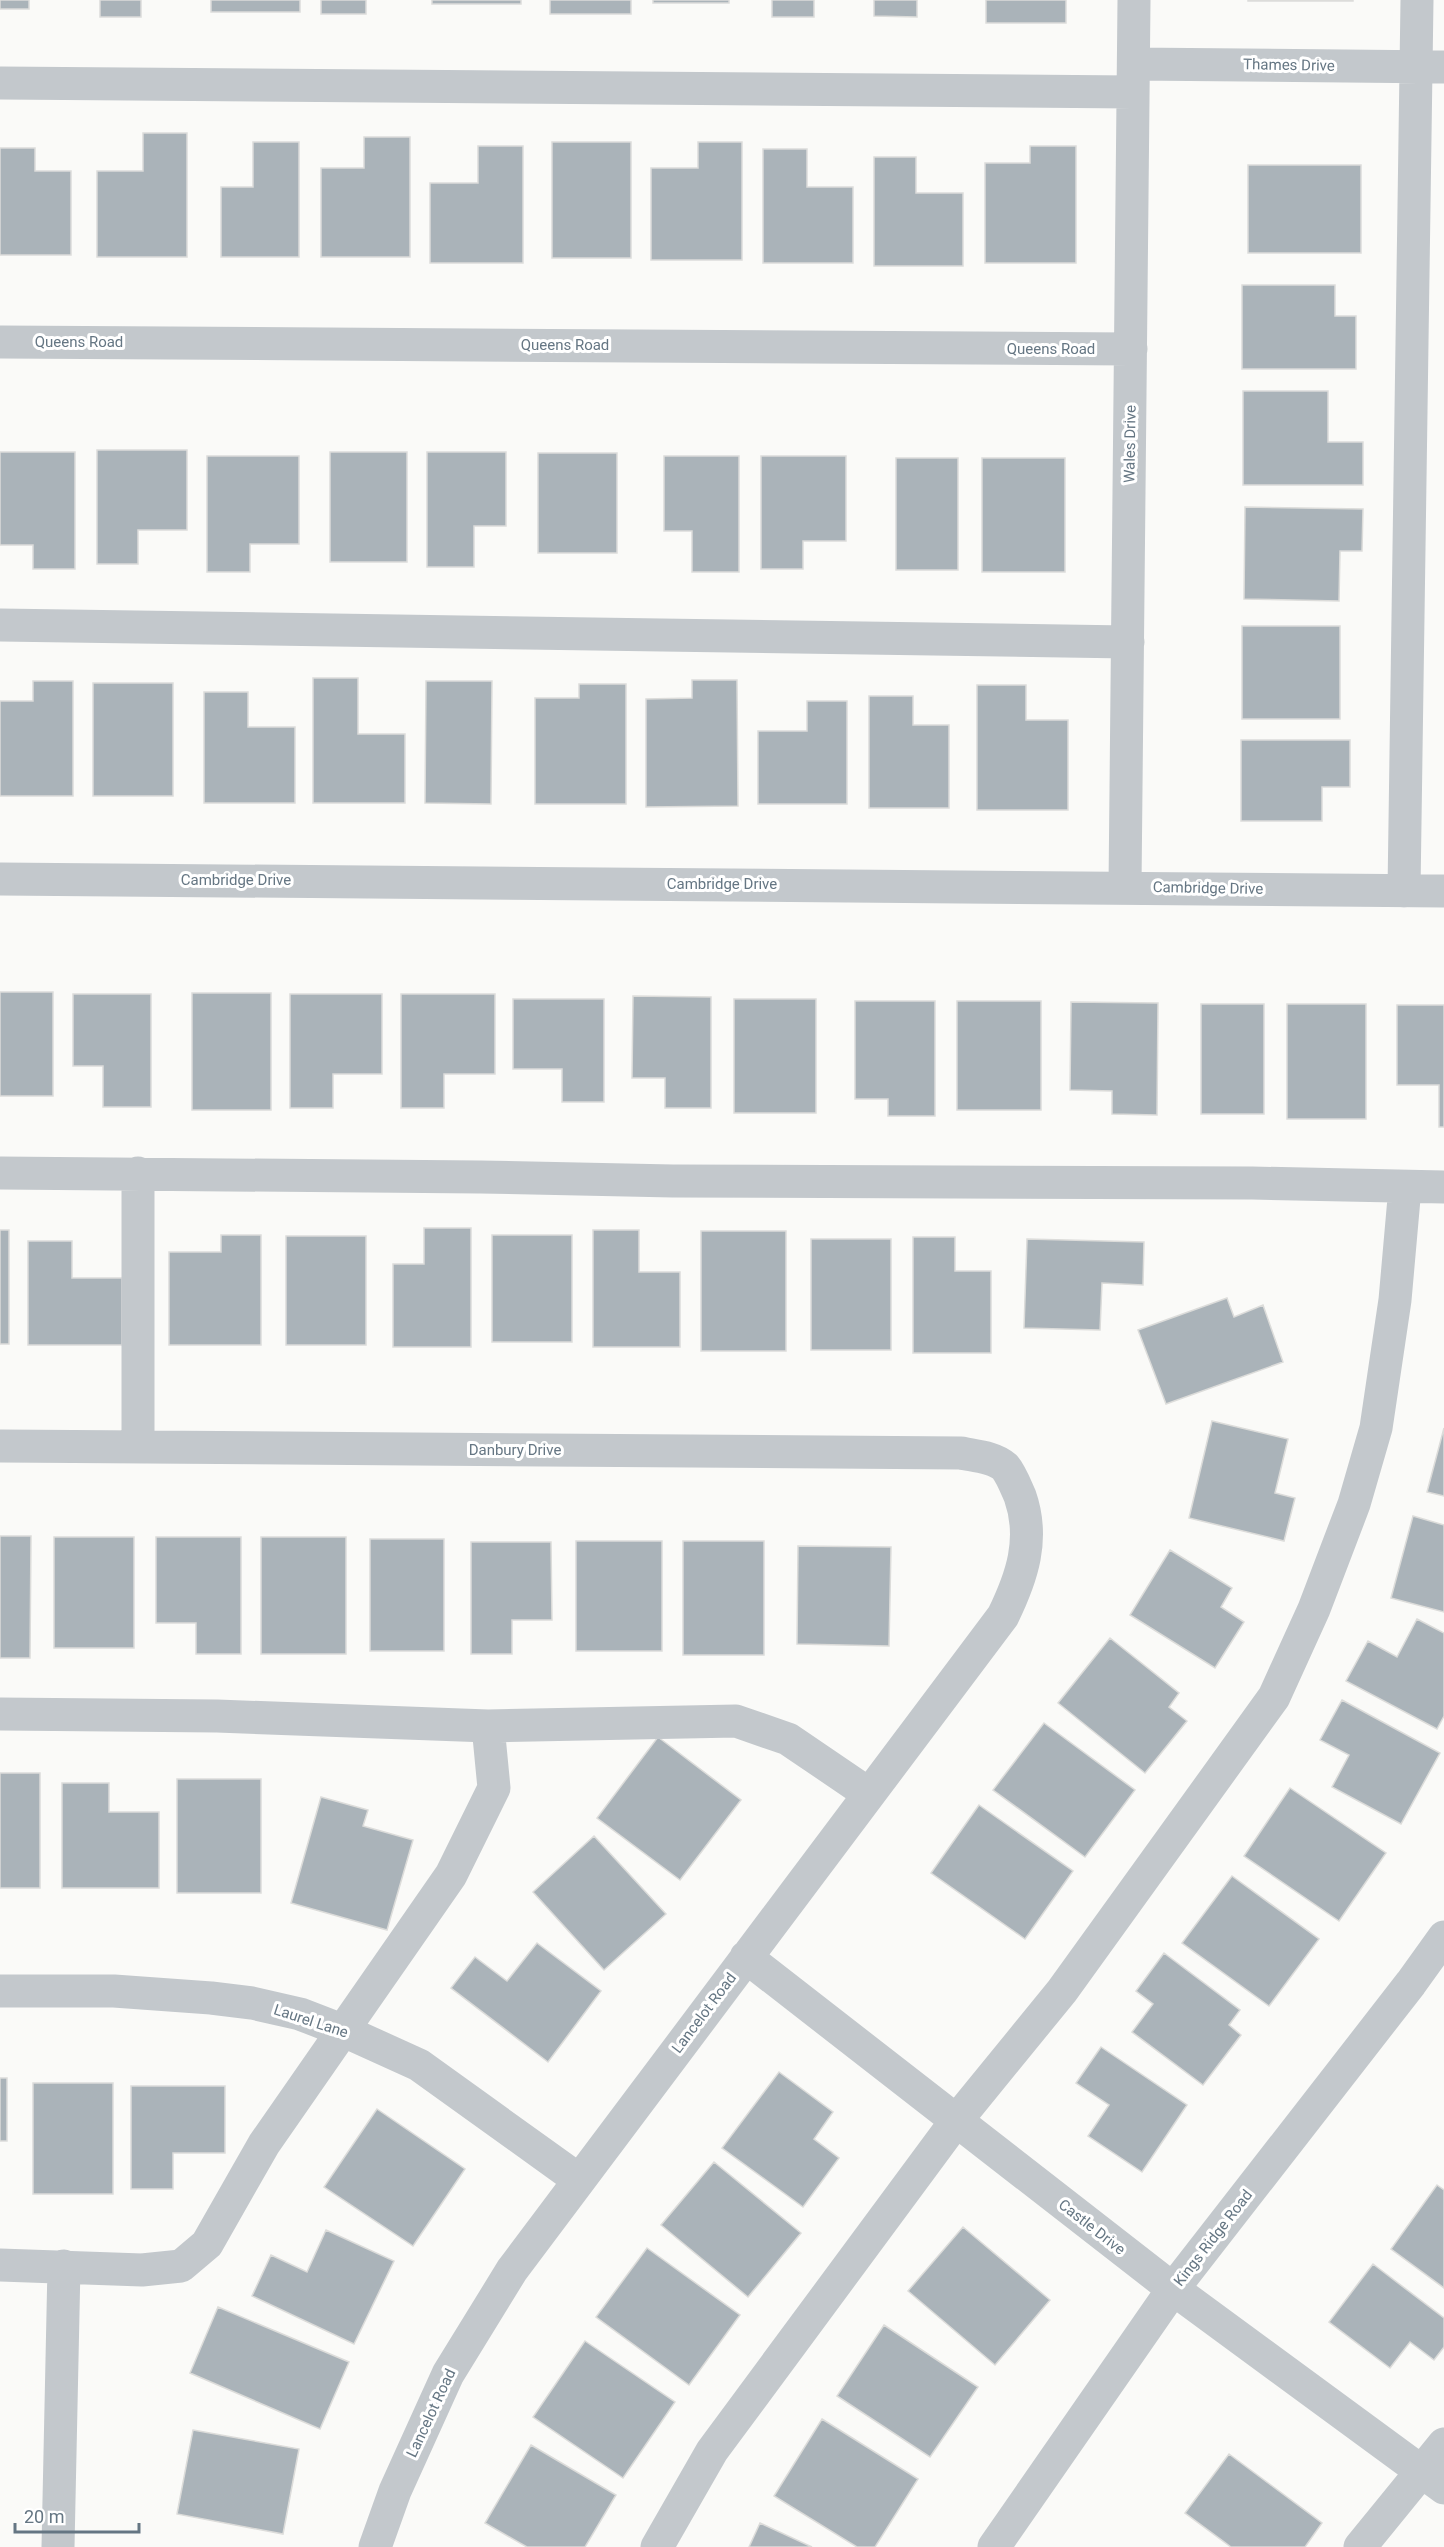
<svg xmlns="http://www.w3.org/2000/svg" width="1444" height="2547" font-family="Roboto,sans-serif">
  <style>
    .building { fill: #aab3b9; stroke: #dcdcda; stroke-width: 1.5 }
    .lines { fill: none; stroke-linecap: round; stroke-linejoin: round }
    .minor { stroke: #c3c8cc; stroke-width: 33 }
    .labels { text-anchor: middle; stroke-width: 6; stroke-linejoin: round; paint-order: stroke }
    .street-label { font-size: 15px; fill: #657683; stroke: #fff }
  </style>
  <rect width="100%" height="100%" fill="#fafaf8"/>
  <path class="building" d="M 0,0 L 29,0 L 29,9 L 0,9 Z
    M 100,0 L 141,0 L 141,17 L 100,17 Z
    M 211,0 L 300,0 L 300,12 L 211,12 Z
    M 321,0 L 366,0 L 366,14 L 321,14 Z
    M 432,0 L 521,0 L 521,4 L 432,4 Z
    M 550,0 L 631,0 L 631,14 L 550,14 Z
    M 653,0 L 729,0 L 729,3 L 653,3 Z
    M 772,0 L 814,0 L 814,17 L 772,17 Z
    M 874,0 L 917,0 L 917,17 L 874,16 Z
    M 986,0 L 1066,0 L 1066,23 L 986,23 Z
    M 1248,0 L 1353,0 L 1353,1 L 1248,1 Z
    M 143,133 L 187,133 L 187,257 L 97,257 L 97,171 L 143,171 Z
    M 364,137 L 410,137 L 410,257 L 321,257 L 321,168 L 364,168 Z
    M 253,142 L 299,142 L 299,257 L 221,257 L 221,187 L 253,187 Z
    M 552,142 L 631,142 L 631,258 L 552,258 Z
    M 698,142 L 742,142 L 742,260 L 651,260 L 651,168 L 698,168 Z
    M 478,146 L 523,146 L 523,263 L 430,263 L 430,183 L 478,183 Z
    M 1030,146 L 1076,146 L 1076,263 L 985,263 L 985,163 L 1030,163 Z
    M 0,148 L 35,148 L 35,171 L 71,171 L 71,255 L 0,255 Z
    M 763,149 L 807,149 L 807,187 L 853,187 L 853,263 L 763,263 Z
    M 874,157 L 916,157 L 916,193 L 963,193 L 963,266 L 874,266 Z
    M 1248,165 L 1361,165 L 1361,253 L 1248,253 Z
    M 1242,285 L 1335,285 L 1335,316 L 1356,316 L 1356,369 L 1242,369 Z
    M 1243,391 L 1328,391 L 1328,442 L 1363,442 L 1363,485 L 1243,485 Z
    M 97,450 L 187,450 L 187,530 L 138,530 L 138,564 L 97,564 Z
    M 0,452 L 75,452 L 75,569 L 33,569 L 33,545 L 0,545 Z
    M 330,452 L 407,452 L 407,562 L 330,562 Z
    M 427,452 L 506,452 L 506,526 L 474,526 L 474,567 L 427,567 Z
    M 538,453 L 617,453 L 617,553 L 538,553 Z
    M 207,456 L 299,456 L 299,544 L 250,544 L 250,572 L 207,572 Z
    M 664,456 L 739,456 L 739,572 L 692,572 L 692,531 L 664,531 Z
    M 761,456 L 846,456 L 846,541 L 803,541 L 803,569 L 761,569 Z
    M 896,458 L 958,458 L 958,570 L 896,570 Z
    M 982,458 L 1065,458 L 1065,572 L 982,572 Z
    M 1245,507 L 1363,509 L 1362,551 L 1340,551 L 1339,601 L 1244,599 Z
    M 1242,626 L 1340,626 L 1340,719 L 1242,719 Z
    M 313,678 L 358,678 L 358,734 L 405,734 L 405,803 L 313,803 Z
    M 692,680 L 737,680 L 738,806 L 646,807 L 646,699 L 692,698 Z
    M 33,681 L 73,681 L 73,796 L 0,796 L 0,701 L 33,701 Z
    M 426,681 L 492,681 L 491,804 L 425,803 Z
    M 93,683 L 173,683 L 173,796 L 93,796 Z
    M 579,684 L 626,684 L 626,804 L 535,804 L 535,698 L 579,698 Z
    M 977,685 L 1026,685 L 1026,720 L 1068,720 L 1068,810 L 977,810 Z
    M 204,692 L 248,692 L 248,727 L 295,727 L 295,803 L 204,803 Z
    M 869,696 L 913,696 L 913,725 L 949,725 L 949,808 L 869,808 Z
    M 807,701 L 847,701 L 847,804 L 758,804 L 758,731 L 807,731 Z
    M 1241,740 L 1350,740 L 1350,787 L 1322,787 L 1322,821 L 1241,821 Z
    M 0,992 L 53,992 L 53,1096 L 0,1096 Z
    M 192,993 L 271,993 L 271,1110 L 192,1110 Z
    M 73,994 L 151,994 L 151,1107 L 103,1107 L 103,1066 L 73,1066 Z
    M 290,994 L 382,994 L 382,1074 L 333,1074 L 333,1108 L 290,1108 Z
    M 401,994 L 495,994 L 495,1074 L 444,1074 L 444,1108 L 401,1108 Z
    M 633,996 L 711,997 L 711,1108 L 665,1108 L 665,1078 L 632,1078 Z
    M 513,999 L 604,999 L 604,1102 L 562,1102 L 562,1069 L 513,1069 Z
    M 734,999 L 816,999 L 816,1113 L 734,1113 Z
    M 855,1001 L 935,1001 L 935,1116 L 888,1116 L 888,1099 L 855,1099 Z
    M 957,1001 L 1041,1001 L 1041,1110 L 957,1110 Z
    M 1071,1002 L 1158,1003 L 1157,1115 L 1112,1114 L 1112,1091 L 1070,1090 Z
    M 1201,1004 L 1264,1004 L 1264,1114 L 1201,1114 Z
    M 1287,1004 L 1366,1004 L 1366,1119 L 1287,1119 Z
    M 1397,1005 L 1444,1005 L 1444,1127 L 1439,1127 L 1439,1085 L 1397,1085 Z
    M 424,1228 L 471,1228 L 471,1347 L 393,1347 L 393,1264 L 424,1264 Z
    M 0,1230 L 9,1230 L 9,1344 L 0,1344 Z
    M 593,1230 L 639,1230 L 639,1272 L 680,1272 L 680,1347 L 593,1347 Z
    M 701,1231 L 786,1231 L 786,1351 L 701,1351 Z
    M 221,1235 L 261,1235 L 261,1345 L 169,1345 L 169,1252 L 221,1252 Z
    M 492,1235 L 572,1235 L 572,1342 L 492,1342 Z
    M 286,1236 L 366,1236 L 366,1345 L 286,1345 Z
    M 913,1237 L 955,1237 L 955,1271 L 991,1271 L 991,1353 L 913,1353 Z
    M 811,1239 L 891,1239 L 891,1350 L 811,1350 Z
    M 1027,1239 L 1144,1242 L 1143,1285 L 1102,1283 L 1100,1330 L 1024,1328 Z
    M 28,1241 L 72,1241 L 72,1278 L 122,1278 L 122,1345 L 28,1345 Z
    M 1227,1298 L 1234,1317 L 1263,1305 L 1283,1362 L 1166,1404 L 1138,1330 Z
    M 1212,1421 L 1288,1439 L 1275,1493 L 1295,1498 L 1284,1541 L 1189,1518 Z
    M 1444,1428 L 1444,1496 L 1427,1492 Z
    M 1413,1516 L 1444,1525 L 1444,1612 L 1391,1598 Z
    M 0,1536 L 31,1536 L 30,1658 L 0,1658 Z
    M 54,1537 L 134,1537 L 134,1648 L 54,1648 Z
    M 156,1537 L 241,1537 L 241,1654 L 196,1654 L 196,1623 L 156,1623 Z
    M 261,1537 L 346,1537 L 346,1654 L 261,1654 Z
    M 370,1539 L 444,1539 L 444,1651 L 370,1651 Z
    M 576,1541 L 662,1541 L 662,1651 L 576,1651 Z
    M 683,1541 L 764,1541 L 764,1655 L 683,1655 Z
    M 471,1542 L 551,1542 L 552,1620 L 512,1620 L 512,1654 L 471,1654 Z
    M 798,1546 L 891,1547 L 889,1646 L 797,1644 Z
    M 1170,1550 L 1232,1588 L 1221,1607 L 1244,1622 L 1215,1668 L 1130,1615 Z
    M 1417,1619 L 1444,1633 L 1444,1716 L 1437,1729 L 1346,1681 L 1368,1641 L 1397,1657 Z
    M 1110,1638 L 1179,1693 L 1169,1707 L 1187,1721 L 1145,1773 L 1058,1703 Z
    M 1342,1700 L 1440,1753 L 1401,1824 L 1332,1787 L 1349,1755 L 1320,1740 Z
    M 1044,1723 L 1135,1790 L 1085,1857 L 993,1790 Z
    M 658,1737 L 741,1800 L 680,1880 L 597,1818 Z
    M 0,1773 L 40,1773 L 40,1888 L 0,1888 Z
    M 177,1779 L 261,1779 L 261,1893 L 177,1893 Z
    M 62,1783 L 109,1783 L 109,1812 L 159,1812 L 159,1888 L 62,1888 Z
    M 1290,1788 L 1386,1853 L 1339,1921 L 1244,1856 Z
    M 321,1797 L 368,1810 L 363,1826 L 413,1840 L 387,1930 L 291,1903 Z
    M 979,1805 L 1073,1871 L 1025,1939 L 931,1873 Z
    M 594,1836 L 666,1914 L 604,1970 L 533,1892 Z
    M 1232,1876 L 1319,1939 L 1269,2006 L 1182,1943 Z
    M 537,1943 L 601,1991 L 548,2062 L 451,1988 L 475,1957 L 507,1981 Z
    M 1164,1953 L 1240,2010 L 1229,2025 L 1241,2035 L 1203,2085 L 1132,2032 L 1153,2004 L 1136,1991 Z
    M 1101,2047 L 1187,2105 L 1142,2172 L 1088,2136 L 1109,2105 L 1076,2083 Z
    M 779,2072 L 833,2112 L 814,2139 L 839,2158 L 803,2207 L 722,2148 Z
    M 0,2078 L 7,2078 L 7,2141 L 0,2141 Z
    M 33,2083 L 113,2083 L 113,2194 L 33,2194 Z
    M 131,2086 L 225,2086 L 225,2153 L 173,2153 L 173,2189 L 131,2189 Z
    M 377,2109 L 465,2169 L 413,2246 L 324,2187 Z
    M 714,2162 L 801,2233 L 748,2297 L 661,2225 Z
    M 1437,2185 L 1444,2190 L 1444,2288 L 1391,2249 Z
    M 963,2227 L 1050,2300 L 995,2365 L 908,2291 Z
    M 326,2230 L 394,2261 L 354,2344 L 252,2296 L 271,2255 L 307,2272 Z
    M 647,2248 L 740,2315 L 689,2385 L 596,2317 Z
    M 1373,2264 L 1444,2318 L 1444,2347 L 1434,2360 L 1410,2342 L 1390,2368 L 1329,2322 Z
    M 218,2307 L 349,2362 L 320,2429 L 190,2373 Z
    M 884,2325 L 978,2387 L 930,2457 L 837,2396 Z
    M 585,2341 L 675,2402 L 623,2478 L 533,2417 Z
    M 822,2419 L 918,2479 L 875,2547 L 857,2547 L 774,2496 Z
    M 193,2430 L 299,2449 L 283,2534 L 177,2514 Z
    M 531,2445 L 616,2495 L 585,2547 L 527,2547 L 485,2523 Z
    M 1229,2454 L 1322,2523 L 1305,2547 L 1231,2547 L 1185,2513 Z
    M 760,2523 L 812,2547 L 749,2547 Z"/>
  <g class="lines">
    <path class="minor" d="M 1134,64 L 1444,67
      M 0,83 L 1133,92
      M 0,342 L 1131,349
      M 0,625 L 1128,642
      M 0,879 L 1444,891
      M 1125,887 L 1134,0
      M 1404,891 L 1417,0
      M 0,1173 L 480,1177 L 673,1181 L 1252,1183 L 1444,1187
      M 138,1173 L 138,1447
      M 0,1446 L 961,1453 C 975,1456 994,1457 1005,1467 C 1011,1474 1016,1487 1020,1496 C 1035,1539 1022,1577 1003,1616 L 512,2270 L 448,2374 L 395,2491 L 375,2547
      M 0,1714 L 217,1716 L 488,1726 L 494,1788 L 451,1875 L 264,2144 L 207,2244 L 181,2266 L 142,2270 L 0,2265
      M 488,1726 L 736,1721 L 788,1739 L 869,1794
      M 746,1957 L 1173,2289 L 1444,2488
      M 0,1991 L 114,1991 L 211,1998 L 252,2003 L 300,2014 L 344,2031 L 419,2065 L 579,2180
      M 58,2547 L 64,2266
      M 657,2547 L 712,2451 L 956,2121 L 1062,1991 L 1274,1697 L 1314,1609 L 1354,1504 L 1376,1428 L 1395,1300 L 1405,1187
      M 994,2547 L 1173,2289 L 1411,1983 L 1444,1937
      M 1360,2547 L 1444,2444"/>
  </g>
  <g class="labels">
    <g class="street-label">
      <text transform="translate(1289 65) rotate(1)" y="5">Thames Drive</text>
      <text x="79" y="347">Queens Road</text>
      <text x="565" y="350">Queens Road</text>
      <text x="1051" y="354">Queens Road</text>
      <text transform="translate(1130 444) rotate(-89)" y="5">Wales Drive</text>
      <text x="236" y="885">Cambridge Drive</text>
      <text x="722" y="889">Cambridge Drive</text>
      <text transform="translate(1208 888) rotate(1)" y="5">Cambridge Drive</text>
      <text x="515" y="1455">Danbury Drive</text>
      <text transform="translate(704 2013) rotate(-53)" y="5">Lancelot Road</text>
      <text transform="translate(311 2021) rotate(18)" y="5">Laurel Lane</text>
      <text transform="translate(1092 2227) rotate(38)" y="5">Castle Drive</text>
      <text transform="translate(1213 2238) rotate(-52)" y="5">Kings Ridge Road</text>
      <text transform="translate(431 2413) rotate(-65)" y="5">Lancelot Road</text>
    </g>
  </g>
  <path d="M15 2523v9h124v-9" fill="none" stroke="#657683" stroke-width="3"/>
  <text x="24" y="2523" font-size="18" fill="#657683" stroke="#ffffff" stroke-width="4.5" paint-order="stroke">20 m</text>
</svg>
